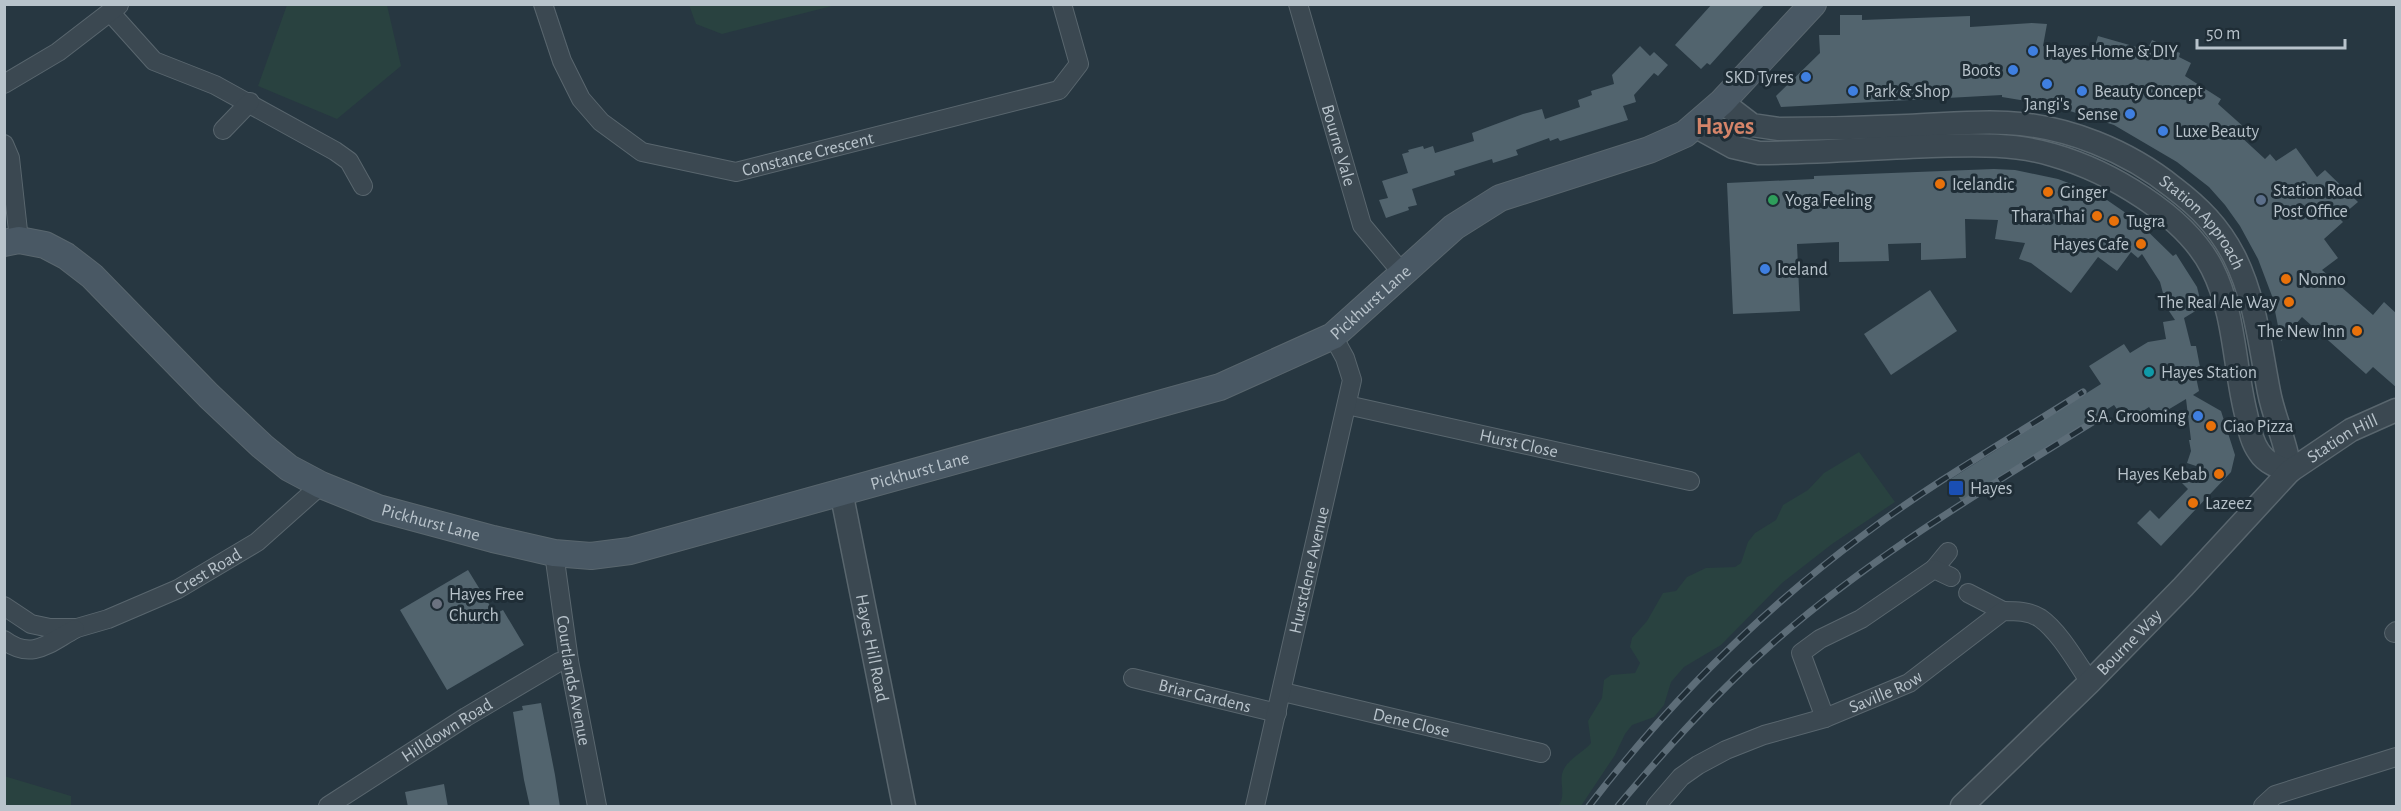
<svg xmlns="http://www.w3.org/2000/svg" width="2401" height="811" font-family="'Alegreya Sans',sans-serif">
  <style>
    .green { fill: #294240 }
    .building { fill: #52646e }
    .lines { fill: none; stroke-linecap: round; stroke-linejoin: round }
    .minor-casing { stroke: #59666e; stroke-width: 20 }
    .tertiary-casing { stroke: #59666e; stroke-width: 25 }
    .secondary-casing { stroke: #59666e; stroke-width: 28 }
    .minor { stroke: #3b4851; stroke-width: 18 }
    .tertiary { stroke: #3b4851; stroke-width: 22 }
    .secondary { stroke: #495864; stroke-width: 26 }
    .rail-casing { stroke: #5d6d78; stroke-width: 7 }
    .rail { stroke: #1f2d36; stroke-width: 4.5; stroke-dasharray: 14; stroke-linecap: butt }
    .shop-dot { fill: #3f7fe0; stroke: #1f2d36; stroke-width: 2 }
    .food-dot { fill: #e8710a; stroke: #1f2d36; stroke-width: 2 }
    .leisure-dot { fill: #2e9e5b; stroke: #1f2d36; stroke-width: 2 }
    .service-dot { fill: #5c6f8a; stroke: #1f2d36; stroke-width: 2 }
    .culture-dot { fill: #0f9aa8; stroke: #1f2d36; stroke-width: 2 }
    .transit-dot { fill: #1a4fb4; stroke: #1f2d36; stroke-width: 2 }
    .worship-dot { fill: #6b7280; stroke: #1f2d36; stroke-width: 2 }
    .labels { text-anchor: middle; stroke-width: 6; stroke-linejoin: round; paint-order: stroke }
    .poi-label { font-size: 18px; fill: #b8c3cb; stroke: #1f2d36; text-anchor: start }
    .street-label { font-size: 18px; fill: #b8c3cb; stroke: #1f2d36 }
    .district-label { font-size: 24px; font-weight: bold; fill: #d48469; stroke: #1f2d36 }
  </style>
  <rect width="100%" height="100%" fill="#273741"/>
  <path class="green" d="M 287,5 L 387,5 L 401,66 L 337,119 L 258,86 Z
    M 689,5 L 689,4 L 836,5 L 722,34 L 696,24 Z
    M 1859,452 L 1895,502 L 1832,544 L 1782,583 L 1721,645 L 1684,667 L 1671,682 L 1664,705 L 1654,717 L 1632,725 L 1625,734 L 1615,755 L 1581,806 L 1558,806 C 1566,797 1560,785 1562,774 C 1566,759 1582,754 1591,743 L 1588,721 L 1602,698 L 1604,680 L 1611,675 L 1635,673 L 1640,663 L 1630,647 L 1632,638 L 1647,621 L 1663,593 L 1676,591 L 1687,577 L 1706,568 L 1735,567 L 1741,563 L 1748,542 L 1755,533 L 1776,520 L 1783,505 L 1808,490 L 1824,473 Z
    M 4,776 L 71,796 L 71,806 L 5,806 Z"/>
  <path class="building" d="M 1712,4 L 1765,4 L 1710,65 L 1707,63 L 1701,69 L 1675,45 Z
    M 1840,15 L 1862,15 L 1862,20 L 1970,16 L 1970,27 L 2032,23 L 2047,24 L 2043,46 L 2091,59 L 2098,36 L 2147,50 L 2152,40 L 2180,53 L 2179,57 L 2191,63 L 2185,76 L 2221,99 L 2218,104 L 2245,128 L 2239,135 L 2265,159 L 2270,154 L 2276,161 L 2296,148 L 2317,177 L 2325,170 L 2358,202 L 2339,218 L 2343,222 L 2324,239 L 2338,258 L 2322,270 L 2373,315 L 2384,302 L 2397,314 L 2397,388 L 2373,367 L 2366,374 L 2302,317 L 2281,341 L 2272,296 L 2258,259 L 2240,226 L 2225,205 L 2209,187 L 2177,162 L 2114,125 L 2051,105 L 2002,97 L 2002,95 L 1781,107 L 1776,96 L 1820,53 L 1819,35 L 1840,35 Z
    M 1640,46 L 1650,56 L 1654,52 L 1668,65 L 1658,76 L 1654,73 L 1634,95 L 1636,102 L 1623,106 L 1628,120 L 1560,141 L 1558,138 L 1550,141 L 1549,138 L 1516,150 L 1518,155 L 1493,163 L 1492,159 L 1454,171 L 1455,175 L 1412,189 L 1417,205 L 1408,207 L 1409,210 L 1386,218 L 1379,200 L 1388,198 L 1382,181 L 1408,173 L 1402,154 L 1409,152 L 1408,150 L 1423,146 L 1424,149 L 1433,146 L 1435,153 L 1474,141 L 1472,133 L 1523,114 L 1542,109 L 1545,119 L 1580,107 L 1578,100 L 1592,95 L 1591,91 L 1614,84 L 1612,75 Z
    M 1994,169 L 2015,170 L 2058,179 L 2087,190 L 2107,200 L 2136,220 L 2173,256 L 2176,254 L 2197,287 L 2202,307 L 2184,318 L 2191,346 L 2196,346 L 2200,367 L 2194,368 L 2199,391 L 2193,395 L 2221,411 L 2235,455 L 2231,472 L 2161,546 L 2137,523 L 2150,510 L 2159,519 L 2188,489 L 2182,483 L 2199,467 L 2187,463 L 2191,451 L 2189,440 L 2191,440 L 2186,399 L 2156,417 L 2149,407 L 2126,422 L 2114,405 L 1961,501 L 1949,480 L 2101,384 L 2089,366 L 2124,344 L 2130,353 L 2148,342 L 2166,339 L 2163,322 L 2175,320 L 2167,308 L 2160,282 L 2142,254 L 2138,258 L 2131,252 L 2117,271 L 2098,257 L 2071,293 L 2031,263 L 2019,259 L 2025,243 L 1995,239 L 1998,220 L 1965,219 L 1966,258 L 1921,260 L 1921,243 L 1888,244 L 1889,261 L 1839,262 L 1839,242 L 1797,244 L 1800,311 L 1733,314 L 1727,183 L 1814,179 L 1814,176 Z
    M 1930,290 L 1957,331 L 1891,375 L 1864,334 Z
    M 468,570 L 495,614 L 503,610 L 524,645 L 447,690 L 400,610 Z
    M 541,703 L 555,775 L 560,807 L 530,807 L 524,780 L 513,712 L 523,710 L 522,706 Z
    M 444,784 L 448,807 L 408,807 L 405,792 Z"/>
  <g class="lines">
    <g class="minor-casing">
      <g id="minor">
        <path id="s1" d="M 543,4 L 562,61 L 581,99 L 601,122 L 642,152 L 736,172 L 1059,90 L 1079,64 L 1062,4"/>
        <path id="s2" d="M 1298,4 L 1362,225 L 1403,274"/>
        <path d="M 110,12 L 154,61 L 215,85 L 335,151 L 349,161 L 363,186"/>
        <path d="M 4,84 L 58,52 L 119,5"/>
        <path d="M 223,130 L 250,102"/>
        <path d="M 4,144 L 10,158 L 19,240"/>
        <path id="s3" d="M 1347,405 L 1690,481"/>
        <path id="s4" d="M 554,553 L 569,661 L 597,806"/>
        <path d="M 1934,569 L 1948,552"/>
        <path d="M 1968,593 L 2003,611"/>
        <path id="s5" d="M 4,606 L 31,624 L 50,628 L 77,628 L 108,619 L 178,589 L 257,542 L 321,485"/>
        <path d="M 2394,633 L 2396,631"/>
        <path d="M 4,640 C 32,661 49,643 75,629"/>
        <path id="s6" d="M 1133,678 L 1277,713"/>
        <path id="s7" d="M 1283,692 L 1541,753"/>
        <path d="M 1825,718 L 1801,653 L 1820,639 L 1861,619 L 1934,569 L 1951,577"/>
        <path id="s8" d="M 328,806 L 466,717 L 559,662 L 569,661"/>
        <path id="s9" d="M 1255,806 L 1352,380 L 1345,358 L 1333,336"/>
        <path id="s10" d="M 1656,806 L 1681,777 L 1698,765 L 1726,750 L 1764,735 L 1825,718 L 1909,683 L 2003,611 C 2016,611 2029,611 2040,618 C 2059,631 2077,663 2090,682"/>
        <path d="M 2263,806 L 2275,795 L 2396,757"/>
      </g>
    </g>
    <g class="tertiary-casing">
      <g id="tertiary">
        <path id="s11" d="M 1722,102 L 1752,125 L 1779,129 C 1822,129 1864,128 1907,126 C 1940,125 1974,121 2007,123 C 2067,126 2128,151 2174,188 C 2199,207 2219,227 2234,256 C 2255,297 2260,346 2269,392 C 2274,419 2287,443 2290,471"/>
        <path d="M 1695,126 L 1733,147 L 1759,153 C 1816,153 1874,148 1931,146 C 1972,145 2014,143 2053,155 C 2109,171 2185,215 2212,268 C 2235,313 2234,366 2246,414 C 2249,427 2251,441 2259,452 C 2266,463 2278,467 2290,471"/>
        <path id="s12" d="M 841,491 L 904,806"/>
        <path id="s13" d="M 1962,806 L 2090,682 L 2183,587 L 2290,471 L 2351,430 L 2396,410"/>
      </g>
    </g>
    <g class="secondary-casing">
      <g id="secondary">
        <path id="s14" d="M 4,243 L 19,240 L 45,245 L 66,256 L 92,276 L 209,396 L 262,446 L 289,468 L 321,485 L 378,508 L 493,539 L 554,553 L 591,556 L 630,551 L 1220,387 L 1333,336 L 1454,227 L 1500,198 L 1649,150 L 1685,134 L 1722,102 L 1813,4"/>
      </g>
    </g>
    <use href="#minor" class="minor"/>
    <use href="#tertiary" class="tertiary"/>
    <use href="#secondary" class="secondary"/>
    <g class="rail-casing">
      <path id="rail" d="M 1589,806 C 1669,702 1760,611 1866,533 C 1935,481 2011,438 2083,392
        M 1618,806 C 1667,748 1717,692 1774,642 C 1873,555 1987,488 2099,418"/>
    </g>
    <use href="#rail" class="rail"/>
  </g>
  <g class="shop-dot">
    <circle cx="2033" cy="51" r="6"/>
    <circle cx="2013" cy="70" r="6"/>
    <circle cx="1806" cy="77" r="6"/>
    <circle cx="2047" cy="84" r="6"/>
    <circle cx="1853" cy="91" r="6"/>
    <circle cx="2082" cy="91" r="6"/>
    <circle cx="2130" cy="114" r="6"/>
    <circle cx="2163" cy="131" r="6"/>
    <circle cx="1765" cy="269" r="6"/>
    <circle cx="2198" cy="416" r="6"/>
  </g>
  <g class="food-dot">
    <circle cx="1940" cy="184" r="6"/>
    <circle cx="2048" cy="192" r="6"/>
    <circle cx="2097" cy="216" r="6"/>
    <circle cx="2114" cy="221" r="6"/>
    <circle cx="2141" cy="244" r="6"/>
    <circle cx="2286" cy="279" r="6"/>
    <circle cx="2289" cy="302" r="6"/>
    <circle cx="2357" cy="331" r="6"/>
    <circle cx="2211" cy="426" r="6"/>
    <circle cx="2219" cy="474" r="6"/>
    <circle cx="2193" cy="503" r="6"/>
  </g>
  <circle class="leisure-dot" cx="1773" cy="200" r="6"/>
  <circle class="service-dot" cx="2261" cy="200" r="6"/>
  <circle class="culture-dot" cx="2149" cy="372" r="6"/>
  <rect class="transit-dot" x="1948" y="480" width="16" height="16" rx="3"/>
  <circle class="worship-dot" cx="437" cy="604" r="6"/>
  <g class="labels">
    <g class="poi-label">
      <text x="2045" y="57">Hayes Home &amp; DIY</text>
      <text x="2001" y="76" text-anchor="end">Boots</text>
      <text x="1794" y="83" text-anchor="end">SKD Tyres</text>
      <text x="1865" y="97">Park &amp; Shop</text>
      <text x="2094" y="97">Beauty Concept</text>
      <text x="2047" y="110" text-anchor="middle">Jangi's</text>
      <text x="2118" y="120" text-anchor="end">Sense</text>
      <text x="2175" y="137">Luxe Beauty</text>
      <text x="1952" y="190">Icelandic</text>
      <text x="2273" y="196">Station Road<tspan x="2273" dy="21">Post Office</tspan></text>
      <text x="2060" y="198">Ginger</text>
      <text x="1785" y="206">Yoga Feeling</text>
      <text x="2085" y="222" text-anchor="end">Thara Thai</text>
      <text x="2126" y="227">Tugra</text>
      <text x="2129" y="250" text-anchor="end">Hayes Cafe</text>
      <text x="1777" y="275">Iceland</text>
      <text x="2298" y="285">Nonno</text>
      <text x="2277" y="308" text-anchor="end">The Real Ale Way</text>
      <text x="2345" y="337" text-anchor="end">The New Inn</text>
      <text x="2161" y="378">Hayes Station</text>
      <text x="2186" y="422" text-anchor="end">S.A. Grooming</text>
      <text x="2223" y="432">Ciao Pizza</text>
      <text x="2207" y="480" text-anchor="end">Hayes Kebab</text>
      <text x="1970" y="494">Hayes</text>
      <text x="2205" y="509">Lazeez</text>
      <text x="449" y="600">Hayes Free<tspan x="449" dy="21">Church</tspan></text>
    </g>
    <g class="street-label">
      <text dy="6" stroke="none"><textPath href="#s2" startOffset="147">Bourne Vale</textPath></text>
      <text dy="6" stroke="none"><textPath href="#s1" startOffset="354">Constance Crescent</textPath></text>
      <text dy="6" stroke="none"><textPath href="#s11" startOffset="520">Station Approach</textPath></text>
      <text dy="6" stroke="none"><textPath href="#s14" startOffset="1516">Pickhurst Lane</textPath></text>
      <text dy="6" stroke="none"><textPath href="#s13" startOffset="531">Station Hill</textPath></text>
      <text dy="6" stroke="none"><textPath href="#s3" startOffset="176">Hurst Close</textPath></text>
      <text dy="6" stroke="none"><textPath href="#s14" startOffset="1030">Pickhurst Lane</textPath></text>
      <text dy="6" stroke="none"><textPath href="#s14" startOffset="526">Pickhurst Lane</textPath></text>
      <text dy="6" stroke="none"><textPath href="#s5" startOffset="222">Crest Road</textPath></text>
      <text dy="6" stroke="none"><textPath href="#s9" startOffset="242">Hurstdene Avenue</textPath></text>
      <text dy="6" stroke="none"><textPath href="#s13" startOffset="234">Bourne Way</textPath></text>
      <text dy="6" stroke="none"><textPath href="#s12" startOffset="160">Hayes Hill Road</textPath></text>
      <text dy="6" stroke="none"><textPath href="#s4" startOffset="129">Courtlands Avenue</textPath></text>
      <text dy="6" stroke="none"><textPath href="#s10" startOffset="261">Saville Row</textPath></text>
      <text dy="6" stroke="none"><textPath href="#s6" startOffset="74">Briar Gardens</textPath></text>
      <text dy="6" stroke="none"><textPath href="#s7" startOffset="132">Dene Close</textPath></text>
      <text dy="6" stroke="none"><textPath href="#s8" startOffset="141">Hilldown Road</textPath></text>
    </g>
    <g class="district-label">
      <text x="1725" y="134">Hayes</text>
    </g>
  </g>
  <rect width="2401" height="811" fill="none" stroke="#b8c3cb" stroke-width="12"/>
  <path d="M2197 39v9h148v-9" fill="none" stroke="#b8c3cb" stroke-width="3"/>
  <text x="2206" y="39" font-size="18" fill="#b8c3cb" stroke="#1f2d36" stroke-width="4.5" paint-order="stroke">50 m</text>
</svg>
